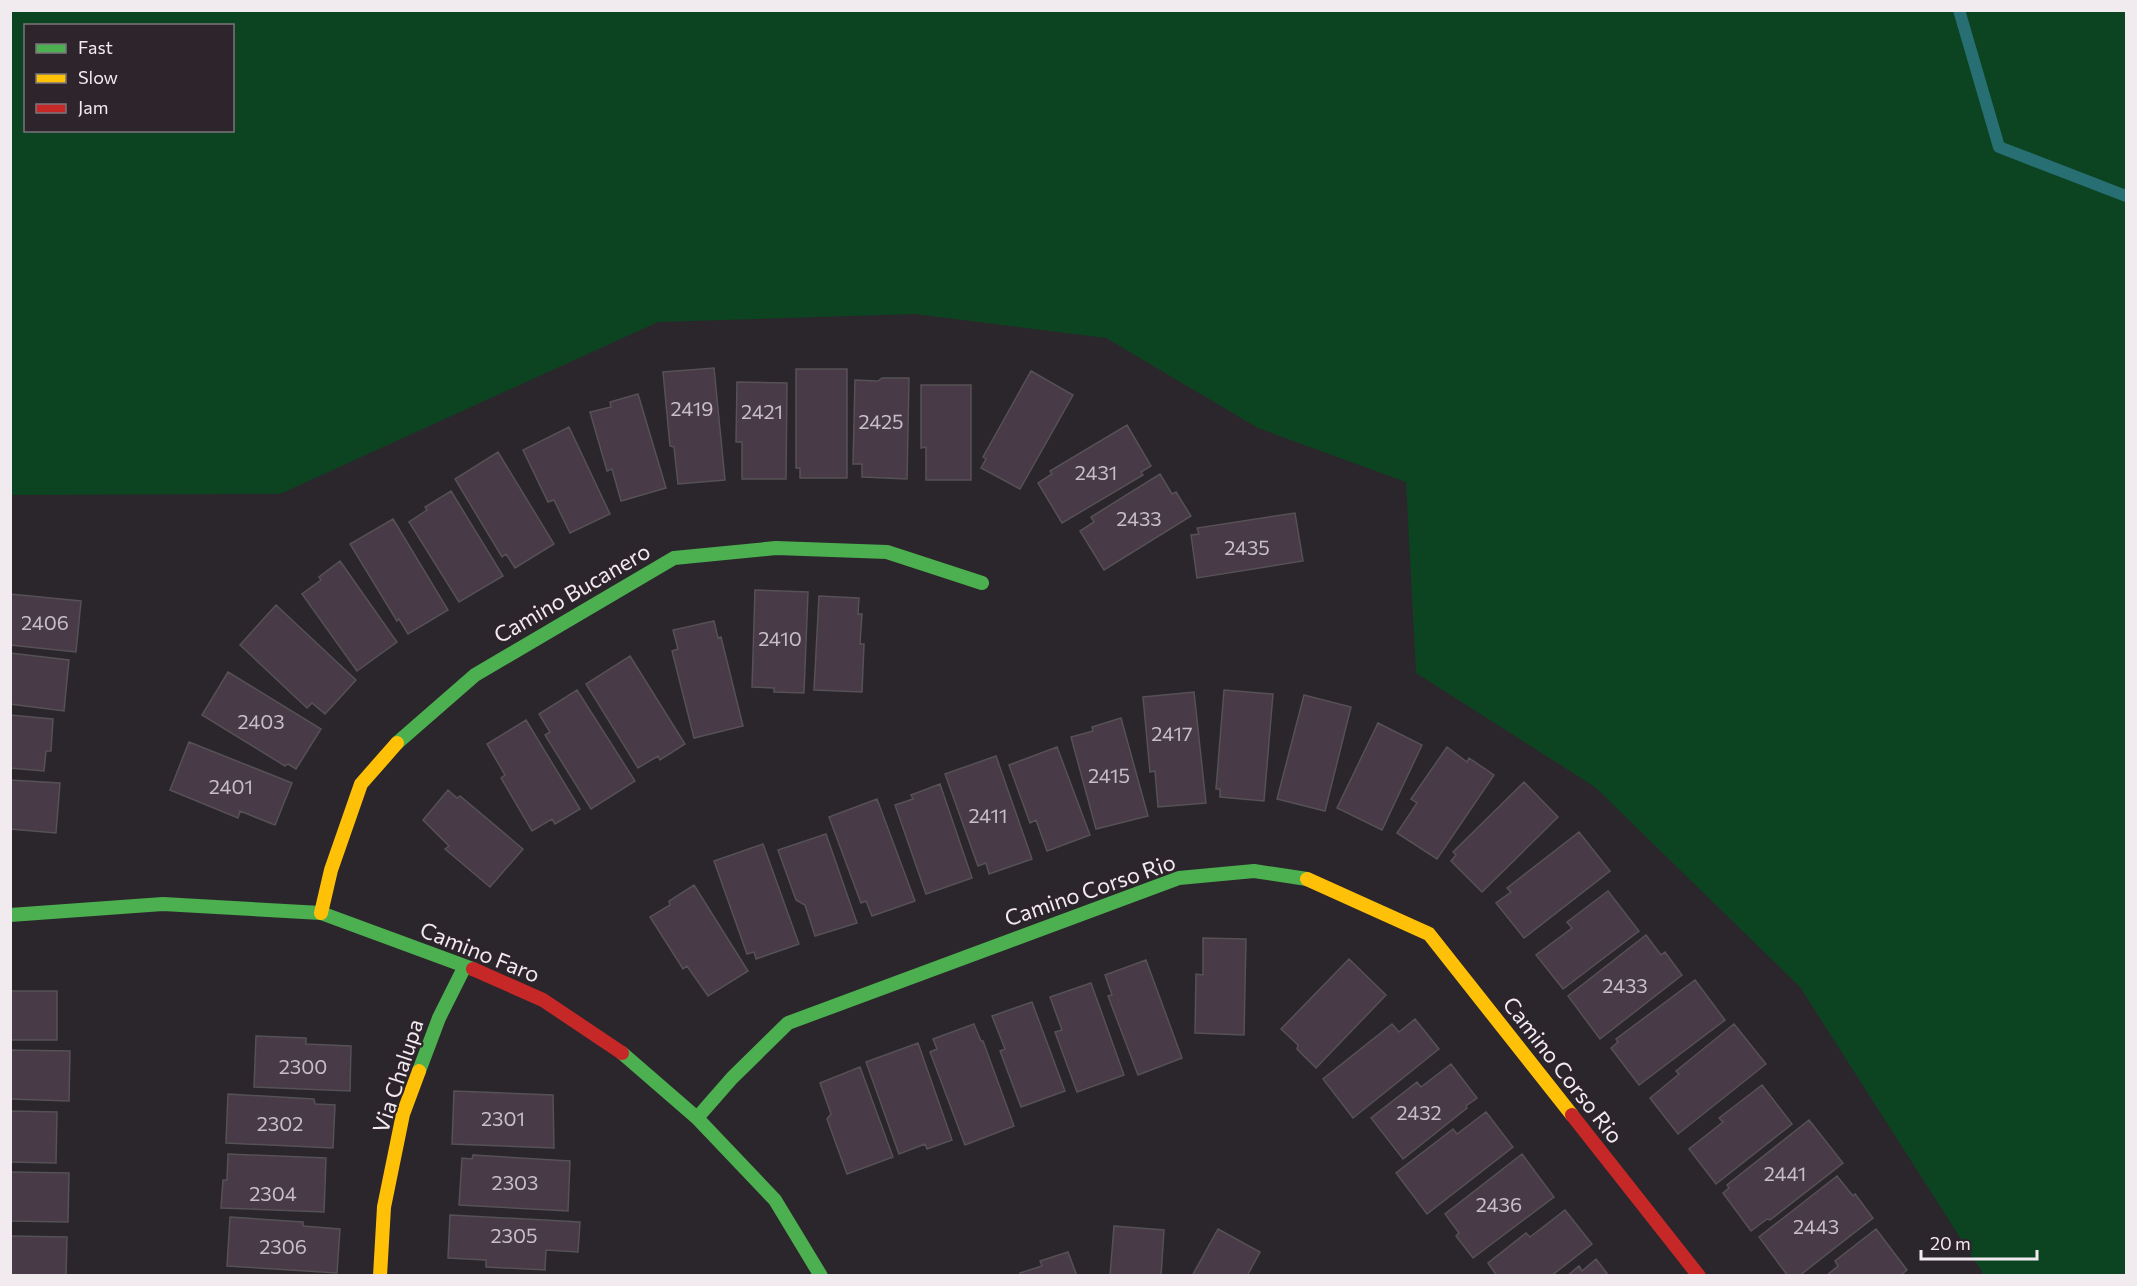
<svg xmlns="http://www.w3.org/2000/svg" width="2137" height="1286" font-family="Commissioner,sans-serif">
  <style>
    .green { fill: #0c4421; fill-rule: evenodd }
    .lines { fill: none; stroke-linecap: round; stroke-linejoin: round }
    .stream { stroke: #276f73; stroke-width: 12 }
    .building { fill: #493a48; stroke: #555155; stroke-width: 1.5 }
    .fast { stroke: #4caf50; stroke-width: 14 }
    .slow { stroke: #ffc107; stroke-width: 14 }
    .jam { stroke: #c62828; stroke-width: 14 }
    .labels { text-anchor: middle; stroke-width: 4.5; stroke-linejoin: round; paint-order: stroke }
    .number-label { font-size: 20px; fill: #c7bfc6 }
    .street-label { font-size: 22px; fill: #f1ebf0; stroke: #2d242c }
  </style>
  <rect width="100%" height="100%" fill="#2b262b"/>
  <path class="green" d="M 10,11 L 2126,11 L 2126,1275 L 1984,1275 L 1800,987 L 1595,787 L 1416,673 L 1406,482 L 1258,428 L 1106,338 L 915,314 L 658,322 L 280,494 L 11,495 ZM 26,26 L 232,26 L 232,130 L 26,130 Z"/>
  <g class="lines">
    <path class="stream" d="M 1959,10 L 1999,147 L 2126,196"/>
  </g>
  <path class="building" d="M 714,368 L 725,480 L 678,484 L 674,447 L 670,446 L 663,372 Z
    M 796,369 L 847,369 L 847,478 L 800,478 L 800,468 L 796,468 Z
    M 1031,371 L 1073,395 L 1020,489 L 981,468 L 986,459 L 983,457 Z
    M 882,378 L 909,378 L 907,479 L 862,477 L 862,464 L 853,464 L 855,380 L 878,381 Z
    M 737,382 L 787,383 L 786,479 L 742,479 L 742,442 L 736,442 Z
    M 921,385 L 971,385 L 971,480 L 926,480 L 926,447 L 921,448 Z
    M 638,394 L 666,488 L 621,501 L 612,469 L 607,471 L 590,412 L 611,407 L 610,402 Z
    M 1127,425 L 1151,466 L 1141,472 L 1143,475 L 1062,523 L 1038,483 L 1052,474 L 1050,471 Z
    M 569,427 L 610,514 L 570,533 L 554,500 L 548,502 L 523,450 Z
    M 498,452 L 554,544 L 515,568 L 506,554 L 502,557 L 455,479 Z
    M 1160,474 L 1172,494 L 1176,492 L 1191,516 L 1104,570 L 1080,531 L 1094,522 L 1091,517 Z
    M 451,491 L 503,576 L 459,602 L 409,522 L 427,510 L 425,507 Z
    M 1295,513 L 1303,561 L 1197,578 L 1191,535 L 1199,534 L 1197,528 Z
    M 393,519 L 448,610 L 408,634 L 399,619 L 397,621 L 350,544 Z
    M 340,561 L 397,642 L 357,671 L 302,594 L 321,580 L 319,577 Z
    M 755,590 L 808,592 L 804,693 L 774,692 L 774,688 L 752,687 Z
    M 10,594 L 81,601 L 76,652 L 10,645 Z
    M 819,596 L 859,598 L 858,614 L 862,614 L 860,644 L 864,644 L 862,692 L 814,690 Z
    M 276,605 L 356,680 L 325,714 L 312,703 L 307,708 L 240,645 Z
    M 714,621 L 718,638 L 721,637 L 743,726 L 694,738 L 672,651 L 678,649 L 673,630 Z
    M 10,653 L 69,660 L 64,711 L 10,704 Z
    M 630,656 L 685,744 L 660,760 L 658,756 L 638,768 L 586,684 Z
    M 228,672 L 321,729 L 296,769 L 288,764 L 285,766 L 202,715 Z
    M 577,690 L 635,781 L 591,809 L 545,735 L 550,732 L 539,714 Z
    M 1224,690 L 1273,694 L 1264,801 L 1220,797 L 1220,789 L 1216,789 Z
    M 1194,692 L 1206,803 L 1158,807 L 1155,771 L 1150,772 L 1143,697 Z
    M 1304,695 L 1351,707 L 1325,811 L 1277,799 Z
    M 10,715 L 53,719 L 51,751 L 46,751 L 44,771 L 10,768 Z
    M 1121,718 L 1148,816 L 1096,829 L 1071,737 L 1093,731 L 1092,727 Z
    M 526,720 L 580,809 L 555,824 L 552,819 L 532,831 L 501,778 L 505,775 L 487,744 Z
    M 1378,723 L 1422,745 L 1382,830 L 1337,808 Z
    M 189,742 L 292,783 L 275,825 L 240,811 L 238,818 L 170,790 Z
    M 1057,747 L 1090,835 L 1047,851 L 1036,820 L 1030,823 L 1009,765 Z
    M 1447,747 L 1467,762 L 1469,758 L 1494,775 L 1437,859 L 1397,833 L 1417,803 L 1411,799 Z
    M 996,756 L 1032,859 L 989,874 L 986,863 L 978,866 L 945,774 Z
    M 10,780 L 60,783 L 56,833 L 10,829 Z
    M 1524,782 L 1558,817 L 1482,892 L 1451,861 L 1456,855 L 1453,852 Z
    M 940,784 L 972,878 L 926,894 L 895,805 L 913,799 L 911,795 Z
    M 448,790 L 457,798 L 460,796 L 523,849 L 490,887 L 445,849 L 449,846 L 423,820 Z
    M 877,799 L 915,901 L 872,916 L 866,901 L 861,903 L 829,817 Z
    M 1579,832 L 1610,871 L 1524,938 L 1496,903 L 1511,892 L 1507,888 Z
    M 826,834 L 857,923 L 815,936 L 805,905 L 796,900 L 778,850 Z
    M 763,844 L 799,944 L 756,959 L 754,952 L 747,954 L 714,861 Z
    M 694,885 L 748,971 L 708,996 L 687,966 L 683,969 L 650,917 L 670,905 L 669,901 Z
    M 1608,891 L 1639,931 L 1563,989 L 1536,955 L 1572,928 L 1567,922 Z
    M 1646,935 L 1661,955 L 1665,952 L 1682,975 L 1600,1039 L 1568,996 Z
    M 1203,938 L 1246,939 L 1244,1035 L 1195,1033 L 1196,974 L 1203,975 Z
    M 1349,959 L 1386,995 L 1316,1068 L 1297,1049 L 1298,1045 L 1281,1029 Z
    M 1146,960 L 1182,1058 L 1138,1075 L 1108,996 L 1112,995 L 1105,975 Z
    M 1695,980 L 1725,1020 L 1639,1085 L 1611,1048 L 1618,1042 L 1616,1039 Z
    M 1091,983 L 1124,1075 L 1077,1092 L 1055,1032 L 1062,1030 L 1050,997 Z
    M 10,991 L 57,991 L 57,1040 L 10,1040 Z
    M 1032,1002 L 1065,1091 L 1021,1107 L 1000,1051 L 1005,1049 L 992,1016 Z
    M 1415,1019 L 1439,1049 L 1353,1118 L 1323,1079 L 1392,1024 L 1399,1032 Z
    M 974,1024 L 981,1041 L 983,1041 L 1014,1126 L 965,1145 L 930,1052 L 937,1049 L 933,1039 Z
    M 1734,1024 L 1766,1064 L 1678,1134 L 1650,1098 L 1679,1074 L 1676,1071 Z
    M 256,1036 L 306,1038 L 306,1044 L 351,1046 L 350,1091 L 254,1087 Z
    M 918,1043 L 952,1140 L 927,1149 L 925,1144 L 899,1154 L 866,1062 Z
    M 10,1050 L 70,1051 L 69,1101 L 10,1099 Z
    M 1451,1064 L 1477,1098 L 1466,1106 L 1467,1108 L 1403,1159 L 1371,1118 L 1417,1082 L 1421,1087 Z
    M 860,1067 L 893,1157 L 847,1174 L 827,1119 L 831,1114 L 820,1083 Z
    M 1762,1085 L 1792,1124 L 1716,1184 L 1689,1149 L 1723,1122 L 1719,1118 Z
    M 454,1091 L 553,1095 L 554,1148 L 452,1144 Z
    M 228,1094 L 314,1099 L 315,1104 L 335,1105 L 333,1148 L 226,1143 Z
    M 10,1111 L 57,1112 L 56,1163 L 10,1162 Z
    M 1486,1112 L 1513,1147 L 1427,1214 L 1396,1173 L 1453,1129 L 1457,1134 Z
    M 1809,1120 L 1843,1163 L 1770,1220 L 1767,1219 L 1751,1231 L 1723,1193 L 1729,1188 L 1727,1185 Z
    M 228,1154 L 326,1158 L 324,1212 L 221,1208 L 223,1180 L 227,1180 Z
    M 1522,1154 L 1554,1197 L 1473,1258 L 1456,1236 L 1459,1233 L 1445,1214 Z
    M 473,1155 L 570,1161 L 568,1211 L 459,1205 L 462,1158 L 472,1159 Z
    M 10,1172 L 69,1173 L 68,1222 L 10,1221 Z
    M 1837,1176 L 1853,1196 L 1855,1194 L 1873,1218 L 1799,1276 L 1788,1276 L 1759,1237 Z
    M 1565,1210 L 1592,1244 L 1551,1276 L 1497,1276 L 1488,1263 L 1526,1233 L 1530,1237 Z
    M 450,1215 L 580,1222 L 578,1252 L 546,1250 L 545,1270 L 486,1267 L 486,1260 L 448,1258 Z
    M 230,1217 L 303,1222 L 303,1226 L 340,1229 L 337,1273 L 227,1266 Z
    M 1114,1226 L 1164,1230 L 1161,1276 L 1110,1276 Z
    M 1218,1229 L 1260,1252 L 1247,1276 L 1192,1276 Z
    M 1876,1229 L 1907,1270 L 1900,1276 L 1826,1276 L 1838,1266 L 1835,1261 Z
    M 10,1236 L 67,1237 L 66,1276 L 10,1276 Z
    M 1068,1252 L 1077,1276 L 1021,1276 L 1020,1273 L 1042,1266 L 1040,1261 Z
    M 1596,1259 L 1609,1276 L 1567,1276 L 1579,1266 L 1582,1271 Z"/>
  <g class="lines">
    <path class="fast" d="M 397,743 L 475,675 L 674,558 L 776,548 L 887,552 L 982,583
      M 10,915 L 163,904 L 321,913 L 473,969
      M 622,1053 L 697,1118 L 775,1200 L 821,1276
      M 419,1071 L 439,1018 L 465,966
      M 697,1118 L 732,1078 L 788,1023 L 1179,878 L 1254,871 L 1307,879"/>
    <path class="slow" d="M 1307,879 L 1429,934 L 1572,1115
      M 321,913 L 331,870 L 361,784 L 397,743
      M 380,1276 L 384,1207 L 403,1114 L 419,1071"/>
    <path class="jam" d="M 473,969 L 543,1000 L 622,1053
      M 1572,1115 L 1699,1276"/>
  </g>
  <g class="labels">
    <g class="number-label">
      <text x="692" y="416">2419</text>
      <text x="762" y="419">2421</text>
      <text x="881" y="429">2425</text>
      <text x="1096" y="480">2431</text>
      <text x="1139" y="526">2433</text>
      <text x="1247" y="555">2435</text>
      <text x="45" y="630">2406</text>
      <text x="780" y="646">2410</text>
      <text x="261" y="729">2403</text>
      <text x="1172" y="741">2417</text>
      <text x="1109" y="783">2415</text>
      <text x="231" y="794">2401</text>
      <text x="988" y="823">2411</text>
      <text x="1625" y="993">2433</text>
      <text x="303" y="1074">2300</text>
      <text x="1419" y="1120">2432</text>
      <text x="503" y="1126">2301</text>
      <text x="280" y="1131">2302</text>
      <text x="1785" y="1181">2441</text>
      <text x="515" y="1190">2303</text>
      <text x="273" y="1201">2304</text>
      <text x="1499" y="1212">2436</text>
      <text x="1816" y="1234">2443</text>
      <text x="514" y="1243">2305</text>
      <text x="283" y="1254">2306</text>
    </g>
    <g class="street-label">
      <text transform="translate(572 593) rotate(-30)" y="8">Camino Bucanero</text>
      <text transform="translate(1090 890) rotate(-19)" y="8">Camino Corso Rio</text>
      <text transform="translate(480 952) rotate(22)" y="8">Camino Faro</text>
      <text transform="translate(1563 1070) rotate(52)" y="8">Camino Corso Rio</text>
      <text transform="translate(398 1076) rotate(-72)" y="8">Via Chalupa</text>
    </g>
  </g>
  <rect width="2137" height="1286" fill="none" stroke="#f1ebf0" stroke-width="24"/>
  <rect x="24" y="24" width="210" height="108" fill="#2d242c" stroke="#7b747a" stroke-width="1.5"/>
  <rect x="36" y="44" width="30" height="9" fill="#4caf50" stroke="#7b747a" stroke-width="1.5"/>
  <text x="78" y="54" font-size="18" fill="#f1ebf0">Fast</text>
  <rect x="36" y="74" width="30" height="9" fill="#ffc107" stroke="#7b747a" stroke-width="1.5"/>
  <text x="78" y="84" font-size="18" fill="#f1ebf0">Slow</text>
  <rect x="36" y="104" width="30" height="9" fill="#c62828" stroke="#7b747a" stroke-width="1.5"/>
  <text x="78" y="114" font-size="18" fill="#f1ebf0">Jam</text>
  <path d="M1921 1250v9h116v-9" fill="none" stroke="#f1ebf0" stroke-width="3"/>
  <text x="1930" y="1250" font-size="18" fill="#f1ebf0" stroke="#2d242c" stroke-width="4.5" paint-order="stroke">20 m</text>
</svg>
